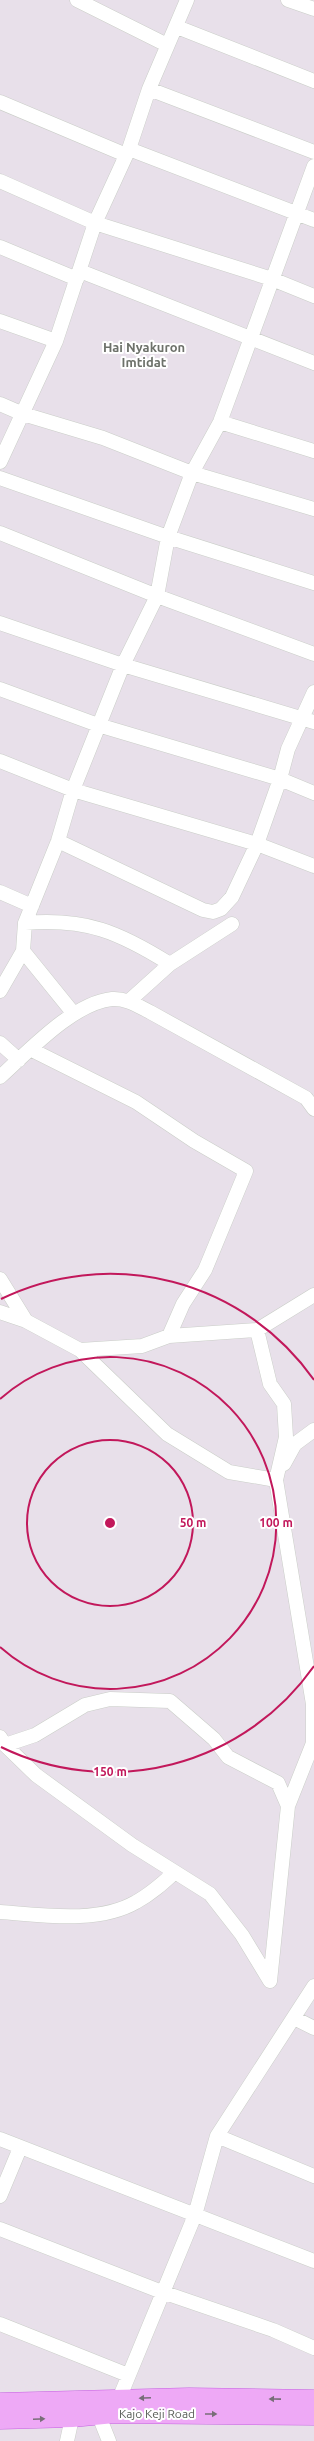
<svg xmlns="http://www.w3.org/2000/svg" width="314" height="2441" font-family="Ubuntu,sans-serif">
  <style>
    .lines { fill: none; stroke-linecap: round; stroke-linejoin: round }
    .minor-casing { stroke: #cacec8; stroke-width: 15 }
    .major-casing { stroke: #c562e1; stroke-width: 19 }
    .minor { stroke: #fff; stroke-width: 14 }
    .major { stroke: #eea9f6; stroke-width: 18 }
    .oneway { fill: #786e78 }
    .ring { fill: none; stroke: #c2185b; stroke-width: 2 }
    .labels { text-anchor: middle; stroke-width: 4; stroke-linejoin: round; paint-order: stroke }
    .street-label { font-size: 12px; fill: #5b5f59; stroke: #fff }
    .neighbourhood-label { font-size: 13px; font-weight: bold; fill: #6d716a; stroke: #fff }
    .centre { fill: #c2185b; stroke: #fff; stroke-width: 2 }
    .ring-label { font-size: 12px; text-anchor: middle; font-weight: bold; fill: #c2185b; stroke: #fff; stroke-width: 4; stroke-linejoin: round; paint-order: stroke }
  </style>
  <rect width="100%" height="100%" fill="#e8e0ea"/>
  <g class="lines">
    <g class="minor-casing">
      <path id="minor" d="M 77,0 L 167,45
        M 288,0 L 314,9
        M 177,27 L 314,81
        M 149,89 L 314,152
        M 0,102 L 126,155
        M 129,149 L 314,220
        M 0,181 L 95,223 L 272,279 L 314,296
        M 0,247 L 77,279
        M 80,271 L 314,363
        M 0,321 L 56,341
        M 0,404 L 23,414 L 103,438 L 192,473 L 314,509
        M 220,422 L 314,451
        M 0,462 L 56,341 L 95,223 L 129,149 L 149,89 L 187,0
        M 0,478 L 168,537 L 314,583
        M 0,533 L 157,596 L 314,654
        M 0,623 L 123,665 L 314,722
        M 0,689 L 98,725 L 280,779 L 314,793
        M 0,761 L 73,790 L 257,844 L 314,866
        M 58,841 L 203,910 L 213,912 L 221,909 L 232,897 L 257,844 L 280,779 L 288,749 L 314,692
        M 0,892 L 32,906
        M 25,923 C 86,918 119,932 170,964
        M 0,991 L 23,951
        M 129,1001 L 170,964 L 232,924
        M 74,1014 L 23,951 L 25,923 L 58,841 L 73,790 L 123,665 L 157,596 L 168,537 L 192,473 L 220,422 L 314,166
        M 0,1043 L 19,1060
        M 32,1050 L 136,1102 L 194,1141 L 246,1171 L 205,1270 L 183,1304 L 169,1336
        M 0,1077 C 29,1051 73,1003 112,999 C 126,998 138,1006 150,1012 L 306,1098 L 314,1109
        M 0,1279 L 26,1321
        M 0,1312 L 26,1321 L 80,1350 L 167,1434 L 229,1472 L 276,1480 L 313,1704 L 313,1743 L 288,1806 L 270,1981
        M 80,1350 L 142,1346 L 169,1336 L 257,1330
        M 284,1464 L 295,1444 L 314,1430
        M 276,1480 L 286,1437 L 284,1404 L 270,1384 L 257,1330 L 314,1295
        M 0,1737 L 5,1745 L 36,1775 L 132,1845 L 210,1894 L 242,1935 L 270,1981
        M 5,1745 L 35,1735 L 85,1705 L 110,1699 L 170,1701 L 214,1739 L 228,1757 L 278,1783 L 288,1806
        M 0,1912 C 42,1915 98,1924 136,1902 C 151,1894 163,1883 175,1872
        M 294,2018 L 314,2028
        M 217,2136 L 314,2176
        M 0,2139 L 314,2261
        M 0,2196 L 20,2148
        M 0,2229 L 162,2292 L 273,2330 L 314,2348
        M 0,2324 L 128,2375
        M 119,2399 L 195,2215 L 217,2136 L 314,1986
        M 99,2416 L 109,2441
        M 67,2441 L 72,2418"/>
    </g>
    <g class="major-casing">
      <path id="major" d="M 0,2402 L 189,2397 L 314,2399
        M 0,2420 L 72,2418 L 114,2414 L 314,2416"/>
    </g>
    <use href="#minor" class="minor"/>
    <use href="#major" class="major"/>
  </g>
  <defs><path id="oneway-solid" d="M-6-.8H1V-3.2L6.5 0L1 3.2V.8H-6Z"/></defs>
  <g class="oneway">
    <use href="#oneway-solid" transform="translate(145 2398) rotate(178)"/>
    <use href="#oneway-solid" transform="translate(275 2399) rotate(-179)"/>
    <use href="#oneway-solid" transform="translate(211 2414)"/>
    <use href="#oneway-solid" transform="translate(39 2419) rotate(-2)"/>
  </g>
  <g class="ring">
    <circle cx="110" cy="1523" r="83"/>
    <path d="M0 1399A166 166 0 1 1 0 1647"/>
    <path d="M314 1666A249 249 0 0 1 1 1747M1 1299A249 249 0 0 1 314 1380"/>
  </g>
  <g class="labels">
    <g class="street-label">
      <text x="157" y="2418">Kajo Keji Road</text>
    </g>
    <g class="neighbourhood-label">
      <text x="144" y="352">Hai Nyakuron<tspan x="144" dy="15">Imtidat</tspan></text>
    </g>
  </g>
  <circle cx="110" cy="1523" r="6" class="centre"/>
  <g class="ring-label">
    <text x="193" y="1527">50 m</text>
    <text x="276" y="1527">100 m</text>
    <text x="110" y="1776">150 m</text>
  </g>
</svg>
